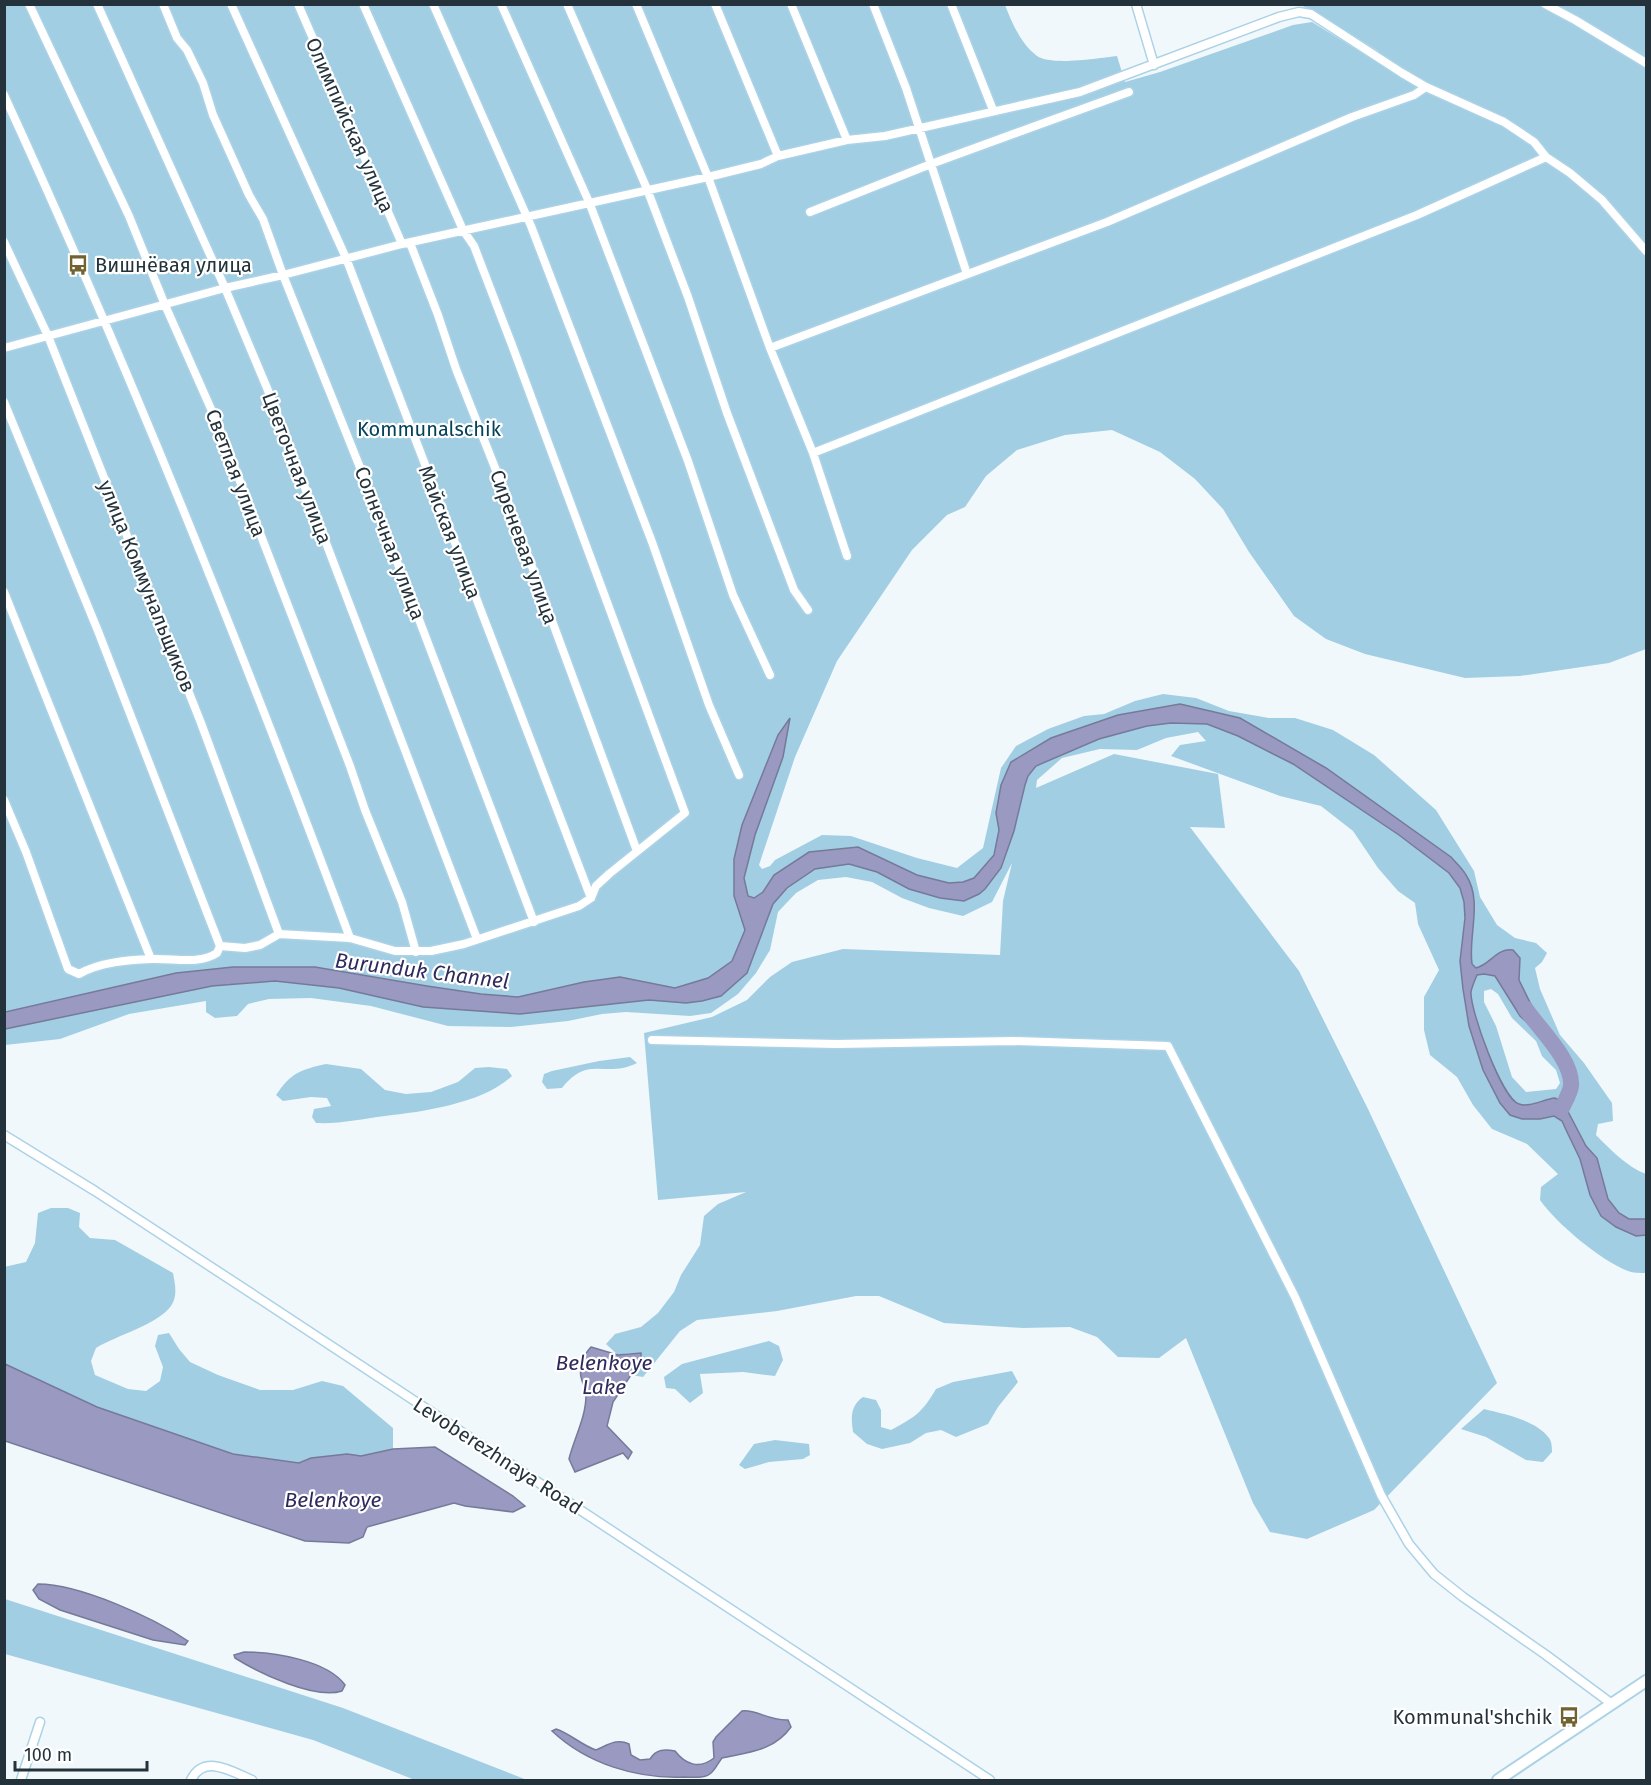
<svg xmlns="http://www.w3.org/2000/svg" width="1651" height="1785" font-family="'Fira Sans',sans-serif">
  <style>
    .green { fill: #a2cee4; fill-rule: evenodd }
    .water { fill: #9999c1; stroke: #767a99; stroke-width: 1.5 }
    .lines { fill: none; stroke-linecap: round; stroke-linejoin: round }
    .river { stroke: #9999c1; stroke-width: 16 }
    .minor-casing { stroke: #acd2e6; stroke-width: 11 }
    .tertiary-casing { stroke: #acd2e6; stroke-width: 14 }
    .minor { stroke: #fff; stroke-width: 8 }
    .tertiary { stroke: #fff; stroke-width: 10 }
    .labels { text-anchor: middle; stroke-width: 4.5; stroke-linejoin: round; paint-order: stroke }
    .street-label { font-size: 20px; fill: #24333b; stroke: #fff }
    .poi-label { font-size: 20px; fill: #24333b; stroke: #fff; text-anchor: start }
    .park-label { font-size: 20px; fill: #04425a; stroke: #fff }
    .water-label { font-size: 21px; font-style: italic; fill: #2f2a5c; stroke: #fff }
  </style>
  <rect width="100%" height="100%" fill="#f0f8fc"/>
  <path class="green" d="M 5,5 L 1005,5 C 1012,23 1021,44 1037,56 C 1051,66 1100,58 1117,56 L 1125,82 L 1160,72 L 1293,25 L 1312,22 L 1369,57 L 1378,51 L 1316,12 L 1300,5 L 1646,5 L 1646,649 L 1609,663 L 1520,676 L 1465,678 L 1365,654 L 1326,639 L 1294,616 L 1249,552 L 1223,509 L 1195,479 L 1160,452 L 1112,430 L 1065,435 L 1017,450 L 986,476 L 965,507 L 947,515 L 912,550 L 837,661 L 795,757 L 759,865 L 762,869 L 770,866 L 775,860 L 822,835 L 851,836 L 917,858 L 957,868 L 983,848 L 1001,768 L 1016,746 L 1048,729 L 1084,716 L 1104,714 L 1135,701 L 1163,694 L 1196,698 L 1229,711 L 1269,718 L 1295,718 L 1333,730 L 1374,755 L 1436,810 L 1474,871 L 1480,897 L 1497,925 L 1515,938 L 1536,943 L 1547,953 L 1542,962 L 1535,968 L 1540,989 L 1560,1035 L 1584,1063 L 1612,1103 L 1613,1121 L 1598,1124 L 1596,1135 C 1610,1149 1627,1167 1646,1174 L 1646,1273 C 1640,1273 1633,1273 1628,1271 C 1600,1260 1557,1224 1540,1200 L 1541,1187 L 1558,1174 L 1527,1144 L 1492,1129 L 1473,1105 L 1457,1077 L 1430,1055 L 1424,1030 L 1424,997 L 1439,970 L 1418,924 L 1415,903 L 1398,891 L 1378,868 L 1353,831 L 1321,806 L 1280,796 L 1171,756 L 1180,745 L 1206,741 L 1198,732 L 1166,738 L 1137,750 L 1100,749 L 1062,758 L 1037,780 L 1036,788 L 1114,754 L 1218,774 L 1225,828 L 1190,827 L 1299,971 L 1368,1109 L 1497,1383 L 1374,1510 L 1307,1539 L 1270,1532 L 1253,1503 L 1186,1338 L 1159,1358 L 1118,1357 L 1097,1337 L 1070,1327 L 1023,1328 L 944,1323 L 879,1296 L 856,1296 L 777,1311 L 697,1320 L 680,1331 L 643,1377 L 631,1375 L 641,1360 L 630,1353 L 618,1355 L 606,1344 L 615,1334 L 641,1327 L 658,1313 L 674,1292 L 681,1275 L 700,1245 L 704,1216 L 718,1204 L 746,1192 L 658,1200 L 644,1033 L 712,1017 L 747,1000 L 770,977 L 792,962 L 843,949 L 1000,955 L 1003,901 L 1012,863 L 992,902 L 963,916 L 929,908 L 902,898 L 872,882 L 846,877 L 818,880 L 796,893 L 778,912 L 770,950 L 756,973 L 738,994 L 711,1013 L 690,1016 L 626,1012 L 602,1014 L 568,1021 L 511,1027 L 448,1026 L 371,1006 L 311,998 L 269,999 L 248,1004 L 237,1016 L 215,1018 L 206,1012 L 206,1001 L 129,1014 L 60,1039 L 5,1045 ZM 1491,989 L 1498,994 L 1512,1018 L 1536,1041 L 1542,1056 L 1556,1070 L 1560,1083 L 1556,1089 L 1526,1092 L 1512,1077 L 1496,1026 L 1484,1002 L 1484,991 Z
    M 630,1057 L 637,1063 C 605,1079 589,1054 562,1088 L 547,1089 L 542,1082 L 544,1074 L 552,1071 L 599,1061 Z
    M 326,1064 L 361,1069 L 385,1090 L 406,1094 L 431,1092 L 458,1082 L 475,1068 L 489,1067 L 507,1069 L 512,1076 C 484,1103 423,1112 385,1116 C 362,1119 340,1124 316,1123 L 312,1117 L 314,1109 L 331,1106 L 327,1098 L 311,1097 L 283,1101 L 276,1095 C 292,1072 300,1070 326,1064 Z
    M 51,1208 L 68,1208 L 80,1213 L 79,1227 L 90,1238 L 115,1240 L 173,1273 C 175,1284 178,1296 171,1306 C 157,1325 117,1335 96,1348 L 91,1361 L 95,1375 L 128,1389 L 146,1391 L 160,1381 L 163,1367 L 155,1346 L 158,1335 L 169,1333 L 179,1349 L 190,1362 L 218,1375 L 260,1390 L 293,1390 L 322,1381 L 343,1386 L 393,1428 L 393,1449 L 361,1456 L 347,1454 L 311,1458 L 299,1463 L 233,1454 L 97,1407 L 5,1364 L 4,1267 L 26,1262 L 35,1243 L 38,1213 Z
    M 769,1341 L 779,1346 L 783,1360 L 775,1376 L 743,1372 L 700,1374 L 703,1393 L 690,1403 L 675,1389 L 666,1388 L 664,1377 L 682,1364 Z
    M 1012,1371 L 1018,1382 L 998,1407 L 988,1424 L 956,1437 L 941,1430 L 926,1433 L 910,1443 L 882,1449 L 867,1444 L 853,1432 C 851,1418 850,1406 863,1397 L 876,1400 L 881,1410 L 881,1427 L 891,1430 C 915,1417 922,1413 936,1389 L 953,1382 Z
    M 1484,1409 C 1504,1414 1536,1420 1549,1438 C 1552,1442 1552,1448 1552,1452 L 1543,1462 L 1526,1460 L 1486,1437 L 1461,1429 Z
    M 775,1440 L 809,1444 L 810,1455 L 803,1459 L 769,1462 L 745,1469 L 739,1465 L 754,1444 Z
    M 5,1599 L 343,1708 L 527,1780 L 415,1780 L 313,1740 L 5,1654 Z"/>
  <path class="water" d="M 1180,704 L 1240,718 L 1326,768 L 1451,857 C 1456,863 1462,868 1466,875 C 1483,901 1468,935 1472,964 L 1476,968 C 1491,964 1496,948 1513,950 L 1520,958 L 1519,980 L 1540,1023 L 1537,1026 L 1532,1027 L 1520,1016 L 1495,976 L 1484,974 L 1477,975 C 1475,980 1472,986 1471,992 C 1470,1010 1502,1099 1519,1104 C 1529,1108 1544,1099 1555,1098 L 1563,1102 L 1586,1146 L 1597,1158 L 1608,1199 L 1619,1213 L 1629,1219 L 1646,1219 L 1646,1235 L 1636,1236 L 1616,1227 L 1601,1216 L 1590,1195 L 1580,1159 L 1567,1132 L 1562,1121 L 1554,1116 L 1540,1119 L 1522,1119 L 1510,1115 L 1500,1103 L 1483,1070 L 1469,1026 L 1463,989 L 1460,961 L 1465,918 L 1464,902 L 1460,888 L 1449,873 L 1399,835 L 1293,764 L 1238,736 L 1207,724 L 1171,723 L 1147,726 L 1099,739 L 1036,766 L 1028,776 L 1025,785 L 1014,831 L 1001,868 L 985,889 L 979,894 L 964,901 L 940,898 L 909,889 L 877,872 L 849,864 L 815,869 L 787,888 L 773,904 L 747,973 L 721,996 L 702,1001 L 686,1003 L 649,1000 L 520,1014 L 423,1007 L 339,988 L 275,981 L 212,986 L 5,1029 L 5,1012 L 176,973 L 233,967 L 315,967 L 427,986 L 481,994 L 518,997 L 584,982 L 620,977 L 675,988 L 708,978 L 732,961 L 745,930 L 734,896 L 734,859 L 742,825 L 778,735 L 790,718 L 783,757 L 755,835 L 744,878 L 748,896 L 754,898 L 763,892 L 774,875 L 809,852 L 858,847 L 917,875 L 949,883 L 963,882 L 974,878 L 994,855 L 999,830 L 996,813 L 1001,785 L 1011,762 L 1051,738 L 1118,715 Z
    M 591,1347 L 618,1355 L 641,1353 L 641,1360 L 613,1402 L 607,1426 L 632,1452 L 628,1459 L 623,1453 L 575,1472 L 569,1459 C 574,1438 586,1418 586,1395 C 586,1389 582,1383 581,1377 C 579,1367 584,1354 591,1347 Z
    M 5,1364 L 97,1407 L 233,1454 L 299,1463 L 311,1458 L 347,1454 L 361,1456 L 393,1449 L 435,1447 L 513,1496 L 525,1506 L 513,1512 L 465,1506 L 454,1503 L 367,1527 L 363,1537 L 349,1543 L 305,1541 L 5,1441 Z
    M 38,1584 C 80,1584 154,1618 188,1641 L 185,1645 L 153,1640 L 60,1610 L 39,1599 L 33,1590 Z
    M 244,1652 C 273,1652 327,1660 345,1685 L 342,1691 C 315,1700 259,1673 235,1658 L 234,1655 Z
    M 742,1711 C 756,1709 769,1721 788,1720 L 791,1727 C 774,1751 749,1752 722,1758 C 718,1763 715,1770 711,1773 C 705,1779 692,1777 684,1777 C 637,1779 587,1764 552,1731 L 556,1729 C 571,1734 581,1745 596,1750 C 608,1745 617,1738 629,1744 L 631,1755 L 640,1760 L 650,1759 C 656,1749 665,1749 675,1751 C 685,1764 699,1770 714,1758 L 713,1742 L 716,1737 Z"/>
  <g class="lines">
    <path class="river" d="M 1525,1008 C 1539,1029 1573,1060 1571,1086 C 1570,1093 1565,1101 1562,1108"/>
    <g class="minor-casing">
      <path id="minor" d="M 29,4 L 129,216 L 165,305 L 219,427 L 350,766 L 365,810 L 402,902 L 416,952
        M 97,4 L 225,288 L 267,388 L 477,939
        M 163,4 L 177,38 L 187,50 L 203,83 L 213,115 L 249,195 L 263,219 L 283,275 L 385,530 L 534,922
        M 231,4 L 346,258 L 591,898
        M 298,4 L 402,244
        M 433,4 L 531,226 L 652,542 L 709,705 L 739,775
        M 501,4 L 589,202 L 688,461 L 733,595 L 770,675
        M 567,4 L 647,189 L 688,297 L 727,413 L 794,590 L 808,610
        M 636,4 L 708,177 L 770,348 L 813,453 L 847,556
        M 715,4 L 778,156
        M 791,4 L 847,140
        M 873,4 L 906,88 L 967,274
        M 951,4 L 993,110
        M 1136,4 L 1154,65
        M 1545,4 L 1575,20 L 1646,63
        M 4,95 C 131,371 244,654 350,938
        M 810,212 L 931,164 L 1129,92
        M 4,242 L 48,336 L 201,723 L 279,934
        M 410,243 L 438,315 L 456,369 L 503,488 L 637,851
        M 4,348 L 225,288 L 283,275 L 402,244 L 708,177 L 761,164 L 778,156 L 847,140 L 885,136 L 1080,92 L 1279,17 L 1299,12 L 1311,14 L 1402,73 L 1426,87 L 1504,122 L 1534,142 L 1546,157 L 1570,173 L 1602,200 L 1646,251
        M 770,348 L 1107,222 L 1352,117 L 1414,95 L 1426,87
        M 4,402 L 98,631 L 220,946
        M 813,453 L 1417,215 L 1546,157
        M 4,592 L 151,959
        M 4,800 L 26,852 L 68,969 L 79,974 C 100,962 128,960 152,959 C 174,958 199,965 217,953 L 220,946 L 245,948 L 260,945 L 279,934 L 350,938 L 395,951 L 431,951 L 464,944 L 579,906 L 591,898 L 596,886 L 609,874 L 685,813 L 512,345 L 474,246 L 463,230 L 363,4
        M 652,1040 L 837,1044 L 1013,1041 L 1168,1046 L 1295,1297 L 1381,1495 L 1409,1544 L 1434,1574 L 1463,1597 L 1546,1655 L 1612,1704
        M 4,1135 L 95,1191 L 260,1299 L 990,1780
        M 21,1780 L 40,1722
        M 191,1780 C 204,1753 233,1772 252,1780"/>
    </g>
    <g class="tertiary-casing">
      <path id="tertiary" d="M 1498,1780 L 1646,1681"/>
    </g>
    <use href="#minor" class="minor"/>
    <use href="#tertiary" class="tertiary"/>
  </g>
  <defs>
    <g id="bus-bare" transform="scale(1.62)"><path d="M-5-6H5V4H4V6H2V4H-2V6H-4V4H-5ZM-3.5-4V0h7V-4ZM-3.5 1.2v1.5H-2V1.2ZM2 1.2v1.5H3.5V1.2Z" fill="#706330" stroke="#fff" stroke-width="2.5" paint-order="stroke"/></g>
  </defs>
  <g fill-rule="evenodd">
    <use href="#bus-bare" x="78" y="265"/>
    <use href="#bus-bare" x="1569" y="1717"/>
  </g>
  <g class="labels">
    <g class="street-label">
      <text transform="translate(350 125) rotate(66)" y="7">Олимпийская улица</text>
      <text transform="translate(297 468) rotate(69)" y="7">Цветочная улица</text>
      <text transform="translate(236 473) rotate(69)" y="7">Светлая улица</text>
      <text transform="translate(450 532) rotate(69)" y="7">Майская улица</text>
      <text transform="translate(390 543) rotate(69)" y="7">Солнечная улица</text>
      <text transform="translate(524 547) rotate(70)" y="7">Сиреневая улица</text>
      <text transform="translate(147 586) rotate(68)" y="7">улица Коммунальщиков</text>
      <text transform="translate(498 1456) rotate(33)" y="7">Levoberezhnaya Road</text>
    </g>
    <g class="poi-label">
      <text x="95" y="272">Вишнёвая улица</text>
      <text x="1552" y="1724" text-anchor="end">Kommunal'shchik</text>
    </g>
    <g class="park-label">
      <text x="429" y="436">Kommunalschik</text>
    </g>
    <g class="water-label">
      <text transform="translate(422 971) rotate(7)" y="7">Burunduk Channel</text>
      <text x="604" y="1370">Belenkoye<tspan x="604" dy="24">Lake</tspan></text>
      <text x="333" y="1507">Belenkoye</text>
    </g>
  </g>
  <rect width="1651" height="1785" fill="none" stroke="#24333b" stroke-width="12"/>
  <path d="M15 1761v9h132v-9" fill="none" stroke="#24333b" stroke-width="3"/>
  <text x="24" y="1761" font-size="18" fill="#24333b" stroke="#ffffff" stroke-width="4.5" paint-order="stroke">100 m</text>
</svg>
